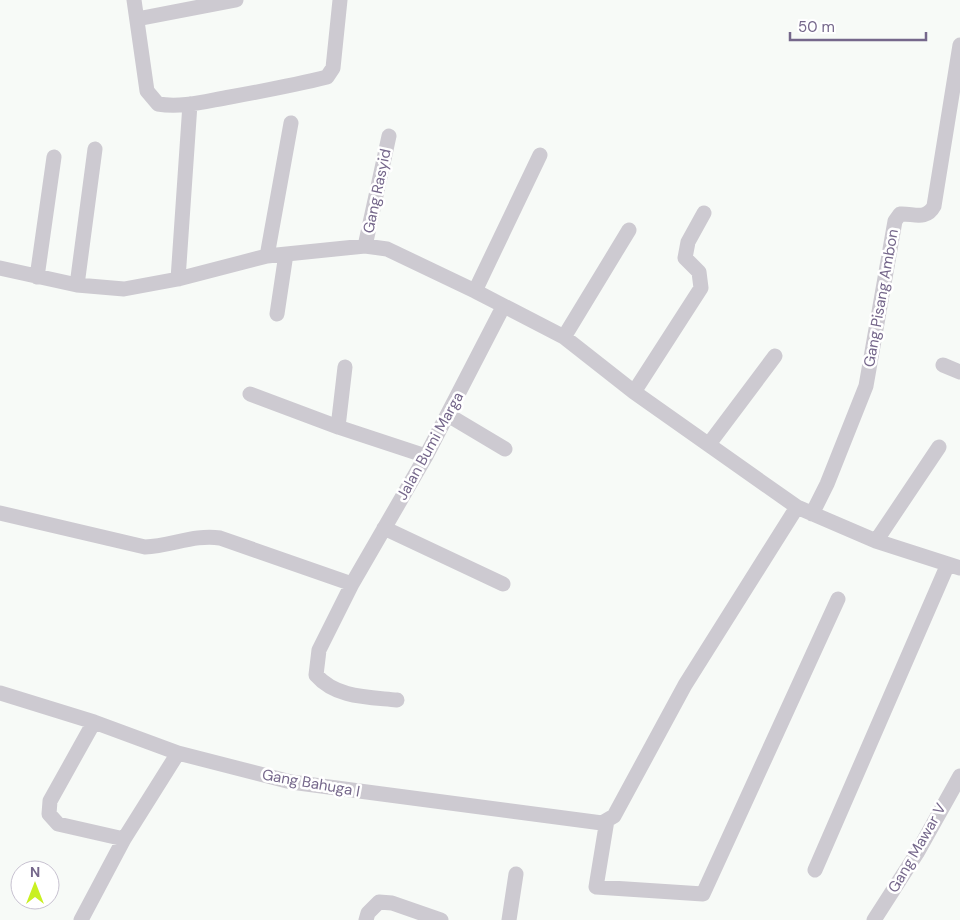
<svg xmlns="http://www.w3.org/2000/svg" width="960" height="920" font-family="'DM Sans',sans-serif">
  <style>
    .lines { fill: none; stroke-linecap: round; stroke-linejoin: round }
    .minor { stroke: #cdcad1; stroke-width: 15 }
    .labels { text-anchor: middle; stroke-width: 5; stroke-linejoin: round; paint-order: stroke }
    .street-label { font-size: 15px; fill: #75678b; stroke: #fff }
  </style>
  <rect width="100%" height="100%" fill="#f7faf7"/>
  <g class="lines">
    <path class="minor" d="M 134,0 L 147,91 L 158,104 C 182,108 206,101 230,97 C 263,91 295,85 327,77 L 333,68 L 340,0
      M 137,19 L 236,0
      M 365,246 L 389,136
      M 267,256 L 291,123
      M 0,268 L 77,285 L 124,289 L 178,279 L 267,256 L 365,246 L 387,249 L 475,291 L 564,337 L 634,392 L 797,507 L 876,541 L 960,568
      M 37,277 L 54,157
      M 178,279 L 190,104
      M 77,285 L 95,149
      M 475,291 L 540,155
      M 277,314 L 286,254
      M 564,337 L 629,230
      M 943,365 L 960,372
      M 345,367 L 338,427 L 426,456
      M 634,392 L 701,288 L 699,272 L 685,258 L 688,242 L 704,213
      M 250,394 L 338,427
      M 448,415 L 505,449
      M 709,444 L 775,356
      M 0,513 L 145,547 C 171,546 195,534 220,538 L 352,584
      M 812,514 L 827,484 L 866,386 L 895,221 L 900,214 C 913,213 926,221 934,206 L 960,45
      M 384,528 L 503,584
      M 876,541 L 939,447
      M 0,693 L 94,722 L 178,753 L 291,782 L 602,823 L 614,816 L 685,685 L 797,507
      M 397,700 C 368,697 336,698 316,675 L 319,650 L 352,584 L 426,456 L 503,307
      M 94,722 L 50,801 L 49,814 L 58,824 L 124,839
      M 607,820 L 596,887 L 703,894 L 838,599
      M 815,870 L 948,564
      M 81,920 L 124,839 L 178,753
      M 366,920 L 368,913 L 379,902 L 392,903 L 441,920
      M 509,920 L 516,874
      M 874,920 L 917,853 L 960,776"/>
  </g>
  <g class="labels">
    <g class="street-label">
      <text transform="translate(377 191) rotate(-78)" y="5">Gang Rasyid</text>
      <text transform="translate(881 298) rotate(-80)" y="5">Gang Pisang Ambon</text>
      <text transform="translate(430 446) rotate(-61)" y="5">Jalan Bumi Marga</text>
      <text transform="translate(311 783) rotate(10)" y="5">Gang Bahuga I</text>
      <text transform="translate(917 848) rotate(-60)" y="5">Gang Mawar V</text>
    </g>
  </g>
  <g transform="translate(35 885)"><circle r="24" fill="#ffffff" stroke="#c8c2d1"/>
  <path d="M0-4L9 19L0 12L-9 19Z" fill="#c9f021"/>
  <text y="-8" font-size="14" font-weight="bold" text-anchor="middle" fill="#75678b">N</text>
  </g>
  <path d="M790 32v8h136v-8" fill="none" stroke="#75678b" stroke-width="2.5"/>
  <text x="798" y="32" font-size="15" fill="#75678b" stroke="#ffffff" stroke-width="4" paint-order="stroke">50 m</text>
</svg>
